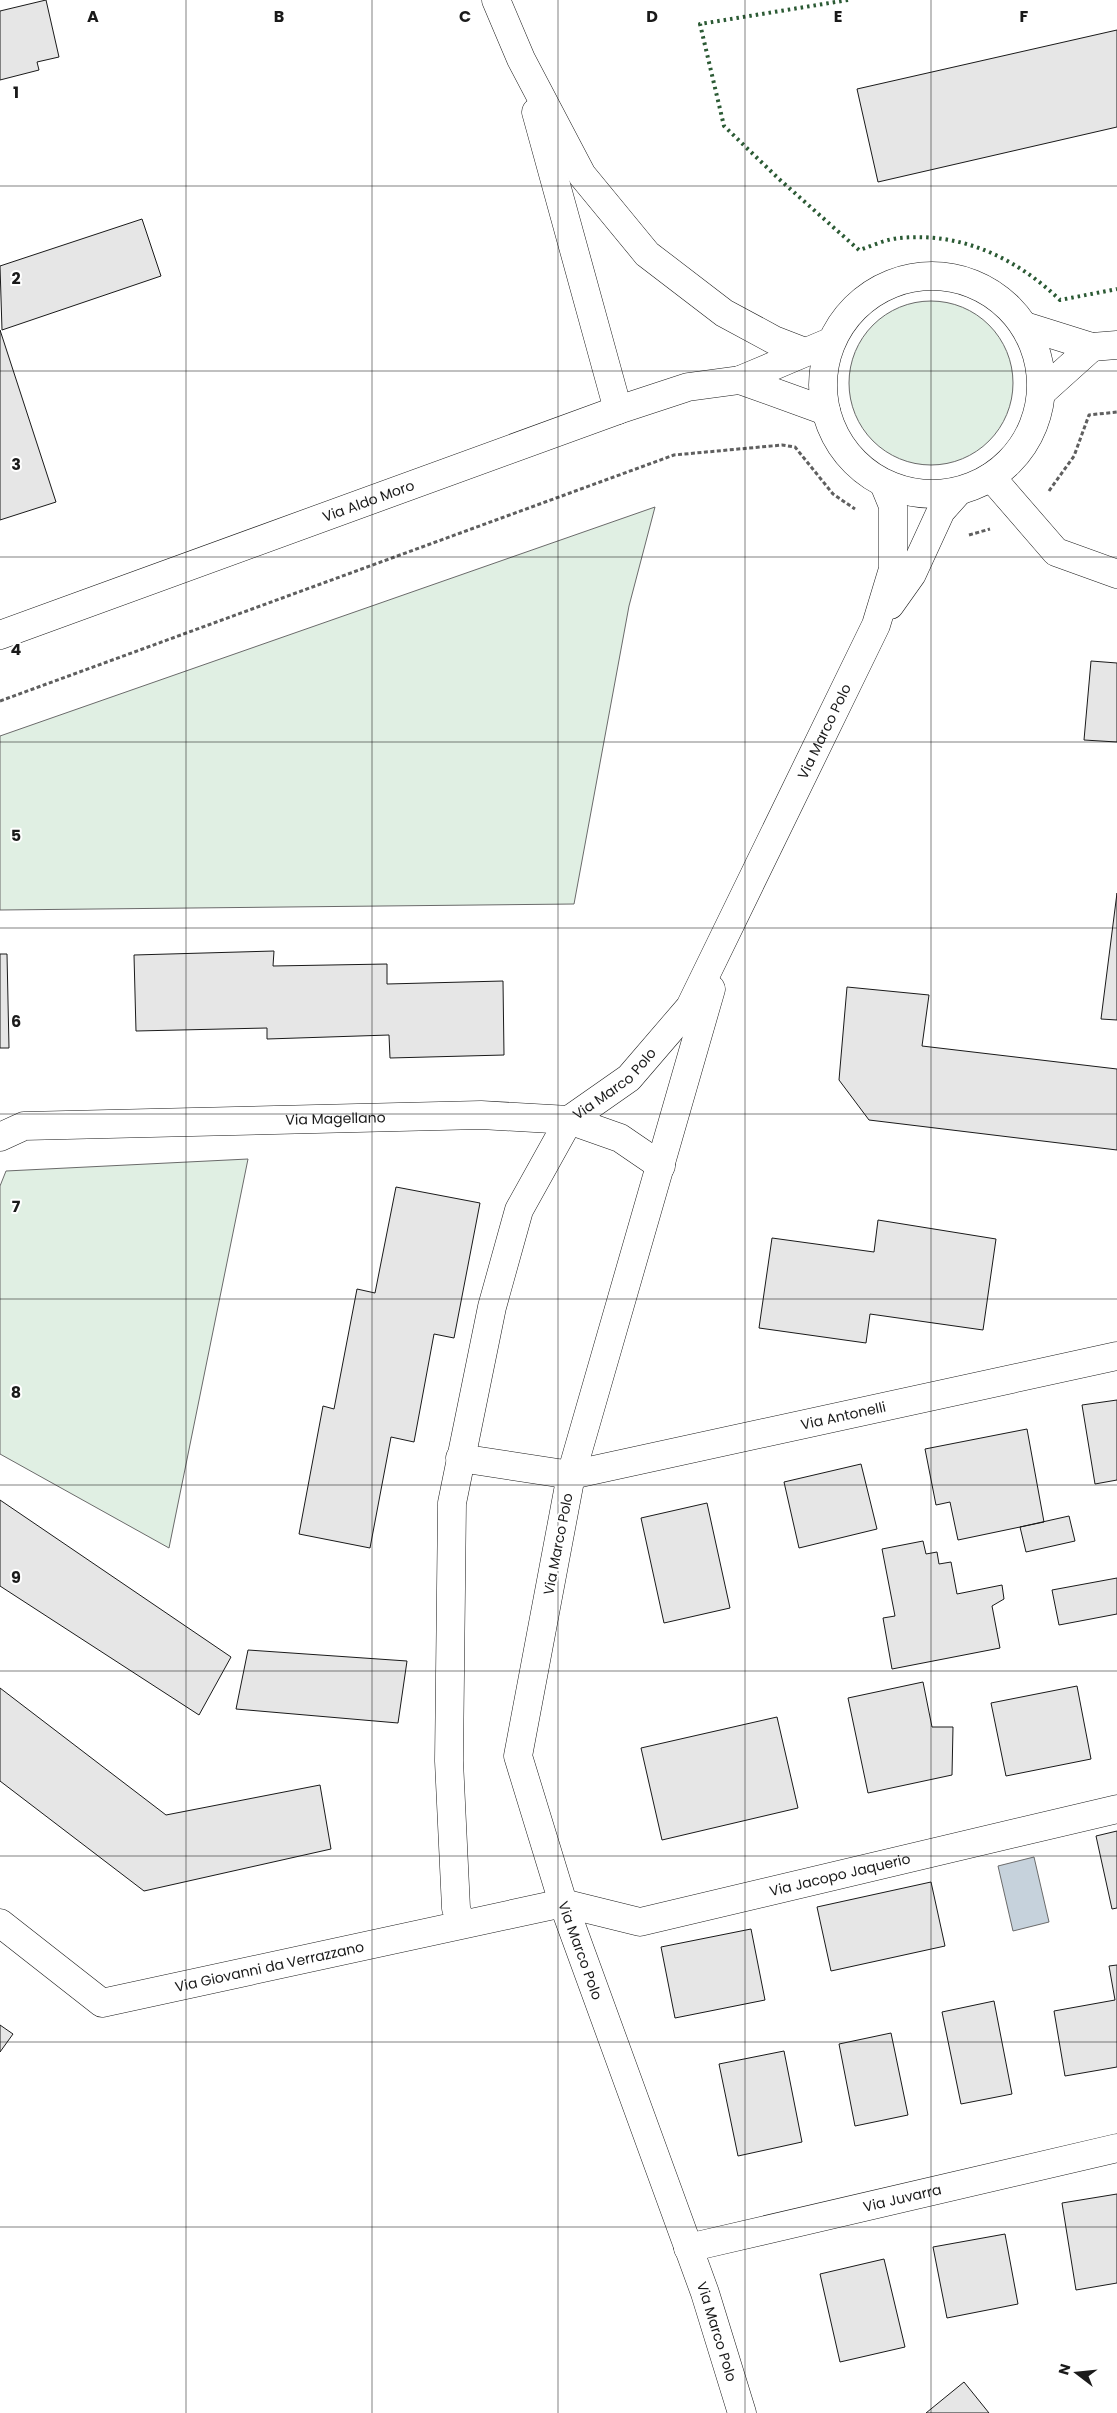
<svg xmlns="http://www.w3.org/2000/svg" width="1117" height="2413" font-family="Poppins,sans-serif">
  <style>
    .green { fill: #e0efe3; stroke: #6a6a6a }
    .water { fill: #c6d2dc; stroke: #6a6a6a }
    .building { fill: #e6e6e6; stroke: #1a1a1a }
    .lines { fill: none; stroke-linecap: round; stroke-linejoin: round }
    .minor-casing { stroke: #1a1a1a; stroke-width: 29 }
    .path { stroke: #5f5f5f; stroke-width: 3; stroke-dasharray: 4 2.5; stroke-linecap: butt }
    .minor { stroke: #fff; stroke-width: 28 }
    .hedge { stroke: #2b5a34; stroke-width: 4; stroke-dasharray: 2.5 4; stroke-linecap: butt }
    .grid { fill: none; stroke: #1a1a1a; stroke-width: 1; stroke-opacity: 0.55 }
    .labels { text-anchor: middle; stroke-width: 4; stroke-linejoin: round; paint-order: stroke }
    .street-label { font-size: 14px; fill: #1a1a1a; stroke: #fff }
    .grid-label { font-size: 16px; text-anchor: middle; font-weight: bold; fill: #1a1a1a; stroke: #fff; stroke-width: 4; stroke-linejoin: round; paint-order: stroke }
  </style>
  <rect width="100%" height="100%" fill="#fff"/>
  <path class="green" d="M849 383a82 82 0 1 1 164 0a82 82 0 1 1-164 0Z
    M 655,507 L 629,606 L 574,904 L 0,910 L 0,736 Z
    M 248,1159 L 169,1548 L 0,1454 L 0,1186 L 6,1171 Z"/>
  <path class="water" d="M 1034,1857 L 1049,1922 L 1013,1931 L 998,1866 Z"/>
  <path class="building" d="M 46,0 L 59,57 L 37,62 L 39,70 L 0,80 L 0,11 Z
    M 1117,30 L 1117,127 L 878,182 L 857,89 Z
    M 142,219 L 161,276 L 2,330 L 0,266 Z
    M 0,330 L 56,502 L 0,520 Z
    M 1091,661 L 1117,663 L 1117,742 L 1084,740 Z
    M 1117,893 L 1117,1020 L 1101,1019 Z
    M 274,951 L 273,966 L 387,964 L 387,984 L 503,981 L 504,1055 L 390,1058 L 389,1035 L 267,1039 L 267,1028 L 136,1031 L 134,955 Z
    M 0,954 L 7,954 L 9,1048 L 0,1048 Z
    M 847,987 L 929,995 L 922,1046 L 1117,1069 L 1117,1150 L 869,1120 L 839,1080 Z
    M 396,1187 L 480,1203 L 454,1338 L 434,1334 L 414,1442 L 391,1437 L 370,1548 L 299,1534 L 323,1406 L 334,1409 L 357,1289 L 375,1293 Z
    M 878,1220 L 996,1239 L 983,1330 L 870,1314 L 866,1343 L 759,1328 L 772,1238 L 874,1252 Z
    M 1117,1400 L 1117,1480 L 1095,1484 L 1082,1405 Z
    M 1027,1429 L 1044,1522 L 958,1540 L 950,1502 L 936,1505 L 925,1449 Z
    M 861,1464 L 877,1529 L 799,1548 L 784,1482 Z
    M 0,1500 L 231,1657 L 199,1715 L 0,1586 Z
    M 707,1503 L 730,1608 L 664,1623 L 641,1518 Z
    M 1069,1516 L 1075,1541 L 1026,1552 L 1020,1527 Z
    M 923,1541 L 926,1554 L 937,1552 L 939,1564 L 951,1562 L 957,1594 L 1002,1585 L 1004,1599 L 992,1606 L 1000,1648 L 892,1669 L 883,1618 L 895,1616 L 882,1549 Z
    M 1117,1578 L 1117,1614 L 1059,1625 L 1052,1590 Z
    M 248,1650 L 407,1661 L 398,1723 L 236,1709 Z
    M 923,1682 L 932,1727 L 953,1727 L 952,1775 L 868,1793 L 848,1698 Z
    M 1077,1686 L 1091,1759 L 1006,1776 L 991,1703 Z
    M 0,1688 L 166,1815 L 320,1785 L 331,1849 L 144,1891 L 0,1781 Z
    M 777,1717 L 798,1808 L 662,1840 L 641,1748 Z
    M 1117,1831 L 1117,1908 L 1112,1909 L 1096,1836 Z
    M 931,1882 L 945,1946 L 831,1971 L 817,1907 Z
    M 751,1929 L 765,2000 L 675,2018 L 661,1947 Z
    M 1117,1965 L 1117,2067 L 1065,2076 L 1054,2011 L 1115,2000 L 1109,1966 Z
    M 994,2001 L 1012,2094 L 961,2104 L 942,2012 Z
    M 0,2025 L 13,2034 L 0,2052 Z
    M 891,2033 L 908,2115 L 855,2126 L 839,2044 Z
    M 784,2051 L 802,2142 L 738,2156 L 719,2064 Z
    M 1117,2194 L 1117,2283 L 1076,2290 L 1062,2203 Z
    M 1005,2234 L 1018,2304 L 947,2318 L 933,2247 Z
    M 884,2259 L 905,2347 L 840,2362 L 820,2274 Z
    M 964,2382 L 989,2413 L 926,2413 Z"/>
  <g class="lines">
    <g class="minor-casing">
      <g id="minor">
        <path d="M 496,0 L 521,59 L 582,175 L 647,254 L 724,313 L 774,340 L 805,352"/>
        <path d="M 536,112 L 618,410"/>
        <circle cx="932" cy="385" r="109"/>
        <path d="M 1025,326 L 1092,347 L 1117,345"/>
        <path d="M 740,380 L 826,411"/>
        <path d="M 1042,392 L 1092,347"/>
        <path d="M 991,477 L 1056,552 L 1117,574"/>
        <path d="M 890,605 L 912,574 L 941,511 L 958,492"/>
        <path id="s1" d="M 0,635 L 618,410 L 688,387 L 740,380 L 830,342"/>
        <path id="s2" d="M 711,989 L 571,1475 L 518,1756 L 563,1903 L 705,2293 L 742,2413"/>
        <path id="s3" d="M 0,1137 L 24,1126 L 481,1115 L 569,1120 L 620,1138 L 661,1166"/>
        <path id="s4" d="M 460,1458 L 571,1475 L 1117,1356"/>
        <path id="s5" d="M 0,1923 L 102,2003 L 563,1903 L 640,1922 L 1117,1809"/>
        <path id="s6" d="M 461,1924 L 456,1908 L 449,1761 L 452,1503 L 492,1307 L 519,1210 L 569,1120 L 629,1078 L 690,1007 L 876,625 L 893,569 L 893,506 L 884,484"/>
        <path id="s7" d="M 688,2248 L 1117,2148"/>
      </g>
    </g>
    <path class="path" d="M 1049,491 L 1074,456 L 1089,415 L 1117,412
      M 969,535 L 990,529
      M 0,701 L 674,455 L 782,445 L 795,447 L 833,494 L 855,509"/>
    <use href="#minor" class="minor"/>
    <path class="hedge" d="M 848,0 L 700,24 L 724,126 L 779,179 L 859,250 C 872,246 886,239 900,238 C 962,232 1016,258 1060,300 L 1117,289"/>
  </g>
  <path class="grid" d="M 186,0 L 186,2413M 372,0 L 372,2413M 558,0 L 558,2413M 745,0 L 745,2413M 931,0 L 931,2413M 0,186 L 1117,186M 0,371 L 1117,371M 0,557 L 1117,557M 0,742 L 1117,742M 0,928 L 1117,928M 0,1114 L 1117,1114M 0,1299 L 1117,1299M 0,1485 L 1117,1485M 0,1671 L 1117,1671M 0,1856 L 1117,1856M 0,2042 L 1117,2042M 0,2227 L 1117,2227"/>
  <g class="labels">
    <g class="street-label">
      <text dy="5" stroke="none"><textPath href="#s1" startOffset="392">Via Aldo Moro</textPath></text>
      <text dy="5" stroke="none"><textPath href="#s6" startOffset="1299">Via Marco Polo</textPath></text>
      <text dy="5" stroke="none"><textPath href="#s6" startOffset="884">Via Marco Polo</textPath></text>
      <text dy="5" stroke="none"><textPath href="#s3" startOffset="338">Via Magellano</textPath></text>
      <text dy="5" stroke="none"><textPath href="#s4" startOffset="391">Via Antonelli</textPath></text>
      <text transform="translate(558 1544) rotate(-79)" y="5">Via Marco Polo</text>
      <text dy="5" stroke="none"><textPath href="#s5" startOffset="886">Via Jacopo Jaquerio</textPath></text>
      <text dy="5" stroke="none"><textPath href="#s2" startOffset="996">Via Marco Polo</textPath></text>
      <text dy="5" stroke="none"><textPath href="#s5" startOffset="301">Via Giovanni da Verrazzano</textPath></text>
      <text dy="5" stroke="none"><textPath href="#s7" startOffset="220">Via Juvarra</textPath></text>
      <text dy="5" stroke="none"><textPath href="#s2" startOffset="1401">Via Marco Polo</textPath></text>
    </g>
  </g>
  <g class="grid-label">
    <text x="93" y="22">A</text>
    <text x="279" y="22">B</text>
    <text x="465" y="22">C</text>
    <text x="652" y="22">D</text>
    <text x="838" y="22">E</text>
    <text x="1024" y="22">F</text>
    <text x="16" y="98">1</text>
    <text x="16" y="284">2</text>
    <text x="16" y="470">3</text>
    <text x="16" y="655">4</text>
    <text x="16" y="841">5</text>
    <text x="16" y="1027">6</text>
    <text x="16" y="1212">7</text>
    <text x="16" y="1398">8</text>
    <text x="16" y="1583">9</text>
  </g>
  <g transform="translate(1077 2373) rotate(286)" stroke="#ffffff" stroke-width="4" paint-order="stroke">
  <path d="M0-4L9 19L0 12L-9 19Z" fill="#1a1a1a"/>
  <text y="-8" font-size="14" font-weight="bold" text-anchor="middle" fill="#1a1a1a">N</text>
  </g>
</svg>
